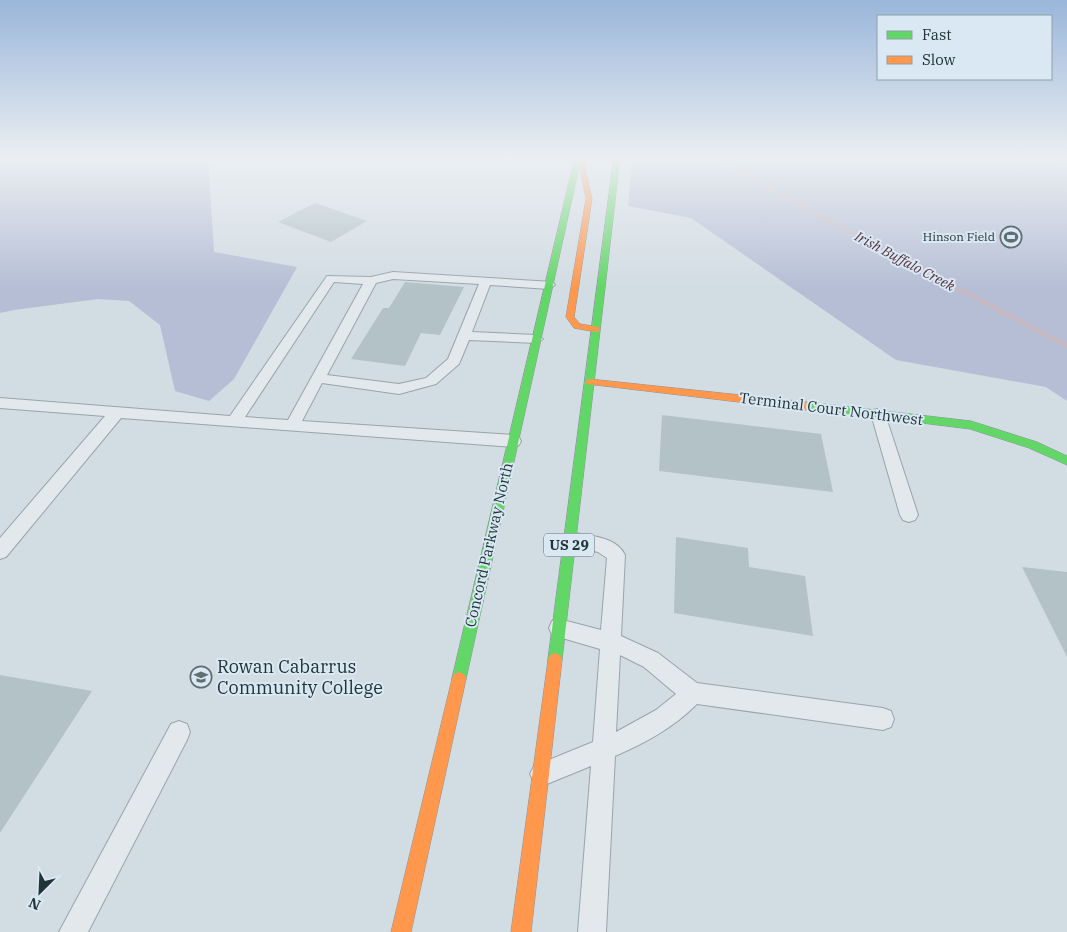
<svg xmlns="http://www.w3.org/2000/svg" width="1067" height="932" font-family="'IBM Plex Serif',serif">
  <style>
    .green { fill: #b5bed5 }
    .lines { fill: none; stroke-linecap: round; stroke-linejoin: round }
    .stream { fill: #c5b9c4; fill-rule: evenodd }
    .building { fill: #b3c2c7 }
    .lane-casing { stroke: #9aa4a9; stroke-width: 2 }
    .fast-casing { stroke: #8a9499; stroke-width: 1 }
    .slow-casing { stroke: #8a9499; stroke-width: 1 }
    .lane { fill: #e2e8ec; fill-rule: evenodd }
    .fast { fill: #63d668; fill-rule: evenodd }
    .slow { fill: #ff974d; fill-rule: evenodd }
    .labels { text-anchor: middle; stroke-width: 4; stroke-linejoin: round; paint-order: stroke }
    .far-poi-label { font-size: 12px; fill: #223438; stroke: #d9e8f3; text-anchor: end }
    .far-water-label { font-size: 14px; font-style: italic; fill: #57323f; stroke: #d9e8f3 }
    .shield { fill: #d9e8f3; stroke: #596a70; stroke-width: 1 }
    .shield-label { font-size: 14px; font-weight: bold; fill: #223438 }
    .street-label { font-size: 15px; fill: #223438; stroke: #d9e8f3 }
    .near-poi-label { font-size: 18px; fill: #223438; stroke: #d9e8f3; text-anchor: start }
  </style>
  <rect width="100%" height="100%" fill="#d2dce3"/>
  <path class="green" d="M 0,158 L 208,158 L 214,252 L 297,267 L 234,379 L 209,401 L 175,391 L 160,325 L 129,301 L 98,299 L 14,310 L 0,313 Z
    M 632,158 L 1067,158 L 1067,401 L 1046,387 L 896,360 L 691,218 L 628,206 Z"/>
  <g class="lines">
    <path class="stream" d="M 716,158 L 721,158 L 775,190 L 1067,343 L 1067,349 L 771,192 Z
      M 930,158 L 963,158 L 1067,161 L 1067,165 L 933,160 Z"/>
  </g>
  <path class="building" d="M 315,203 L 367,221 L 331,242 L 278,222 Z
    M 405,282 L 464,287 L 440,335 L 421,333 L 405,366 L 351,359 L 383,308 L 389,308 Z
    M 662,415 L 821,434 L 833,492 L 659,471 Z
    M 676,537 L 748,548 L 749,567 L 805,576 L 813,636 L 674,613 Z
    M 1022,567 L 1067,572 L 1067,657 Z
    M 0,675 L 92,691 L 0,833 Z"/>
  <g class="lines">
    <g class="lane-casing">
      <path id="lane" d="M 393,272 L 553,282 L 555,285 L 549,289 L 490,285 L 472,332 L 536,335 L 543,339 L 536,343 L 469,340 L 459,364 L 436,384 L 399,394 L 322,383 L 302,421 L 513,435 L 519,437 L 521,441 L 519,445 L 513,447 L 121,418 L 6,557 L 0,559 L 0,538 L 105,416 L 0,408 L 0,398 L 230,416 L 327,276 L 371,277 ZM 393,279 L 479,284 L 448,359 L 426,378 L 399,384 L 327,375 L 376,283 ZM 334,282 L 363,284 L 288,420 L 245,417 Z
        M 878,409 L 883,410 L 885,414 L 918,515 L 915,520 L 909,522 L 903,520 L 900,515 L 871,414 L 873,410 Z
        M 570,532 C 589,536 616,536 625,555 L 621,636 L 658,653 L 697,683 L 883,708 L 891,711 L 894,719 L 891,727 L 883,730 L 697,704 C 673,728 645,743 615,756 L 606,932 L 578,932 L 591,766 L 542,786 L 534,782 L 530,774 L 534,766 L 593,742 L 600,649 L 552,635 L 549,628 L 552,621 L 559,619 L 601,630 L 607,558 L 598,552 L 564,545 L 561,540 L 564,535 ZM 620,655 L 644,667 L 676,694 L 656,710 L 616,732 Z
        M 179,721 L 187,724 L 190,732 L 187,740 L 88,932 L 59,932 L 171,724 Z"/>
    </g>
    <g class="fast-casing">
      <path id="fast" d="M 575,158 L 581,158 L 466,679 L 464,684 L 459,686 L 454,684 L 452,679 Z
        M 614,158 L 620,158 L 562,660 L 560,665 L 555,667 L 550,665 L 548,660 Z
        M 806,402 L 971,421 L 1037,442 L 1067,456 L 1067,465 L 1029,448 L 970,429 L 802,408 L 801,406 L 802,404 Z"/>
    </g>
    <g class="slow-casing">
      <path id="slow" d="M 578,158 L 583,159 L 592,199 L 574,317 L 580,324 L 599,327 L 599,331 L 596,332 L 574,328 L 566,317 L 586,199 Z
        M 590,379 L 806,402 L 811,406 L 806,410 L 587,384 L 585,382 Z
        M 555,653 L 560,655 L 562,660 L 531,932 L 511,932 L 548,660 L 550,655 Z
        M 459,672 L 464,674 L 466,679 L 411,932 L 391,932 L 452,679 L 454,674 Z"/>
    </g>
    <use href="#lane" class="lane"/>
    <use href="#fast" class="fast"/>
    <use href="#slow" class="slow"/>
  </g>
  <linearGradient id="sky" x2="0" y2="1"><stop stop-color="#9ab6da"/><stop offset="0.55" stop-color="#ebeff2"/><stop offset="1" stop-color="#ebeff2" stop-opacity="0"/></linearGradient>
  <rect width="1067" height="288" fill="url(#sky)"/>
  <defs>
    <g id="stadium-ring" transform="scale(1.125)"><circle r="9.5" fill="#d9e8f3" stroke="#606f74" stroke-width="1.5"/><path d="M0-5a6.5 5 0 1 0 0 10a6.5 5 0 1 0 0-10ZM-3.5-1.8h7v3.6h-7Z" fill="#606f74"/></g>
    <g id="university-ring" transform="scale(1.125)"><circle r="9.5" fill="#d9e8f3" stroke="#606f74" stroke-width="1.5"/><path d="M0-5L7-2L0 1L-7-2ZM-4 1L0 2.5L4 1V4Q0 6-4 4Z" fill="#606f74"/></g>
  </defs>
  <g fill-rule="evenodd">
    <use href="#stadium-ring" x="1011" y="237"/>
    <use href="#university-ring" x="201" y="677"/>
  </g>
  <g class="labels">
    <g class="far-poi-label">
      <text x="995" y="241">Hinson Field</text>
    </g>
    <g class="far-water-label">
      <text transform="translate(905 261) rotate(28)" y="5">Irish Buffalo Creek</text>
    </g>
    <rect class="shield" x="544" y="533.5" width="50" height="23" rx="4"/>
    <g class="shield-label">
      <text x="569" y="550">US 29</text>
    </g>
    <g class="street-label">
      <text transform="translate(831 409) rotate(7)" y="5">Terminal Court Northwest</text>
      <text transform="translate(489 545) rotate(-77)" y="5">Concord Parkway North</text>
    </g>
    <g class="near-poi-label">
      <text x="217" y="673">Rowan Cabarrus<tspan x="217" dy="21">Community College</tspan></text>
    </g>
  </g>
  <rect x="877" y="15" width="175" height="65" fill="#d9e8f3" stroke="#90a0a8"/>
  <rect x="887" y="31" width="25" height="8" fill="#63d668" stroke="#90a0a8"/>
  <text x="922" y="40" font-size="15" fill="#223438">Fast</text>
  <rect x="887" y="56" width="25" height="8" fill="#ff974d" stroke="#90a0a8"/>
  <text x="922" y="65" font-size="15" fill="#223438">Slow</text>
  <g transform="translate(40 892) rotate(204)" stroke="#d9e8f3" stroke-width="4" paint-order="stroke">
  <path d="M0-4L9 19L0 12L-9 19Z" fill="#223438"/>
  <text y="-8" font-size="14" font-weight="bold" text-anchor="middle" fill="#223438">N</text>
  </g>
</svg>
